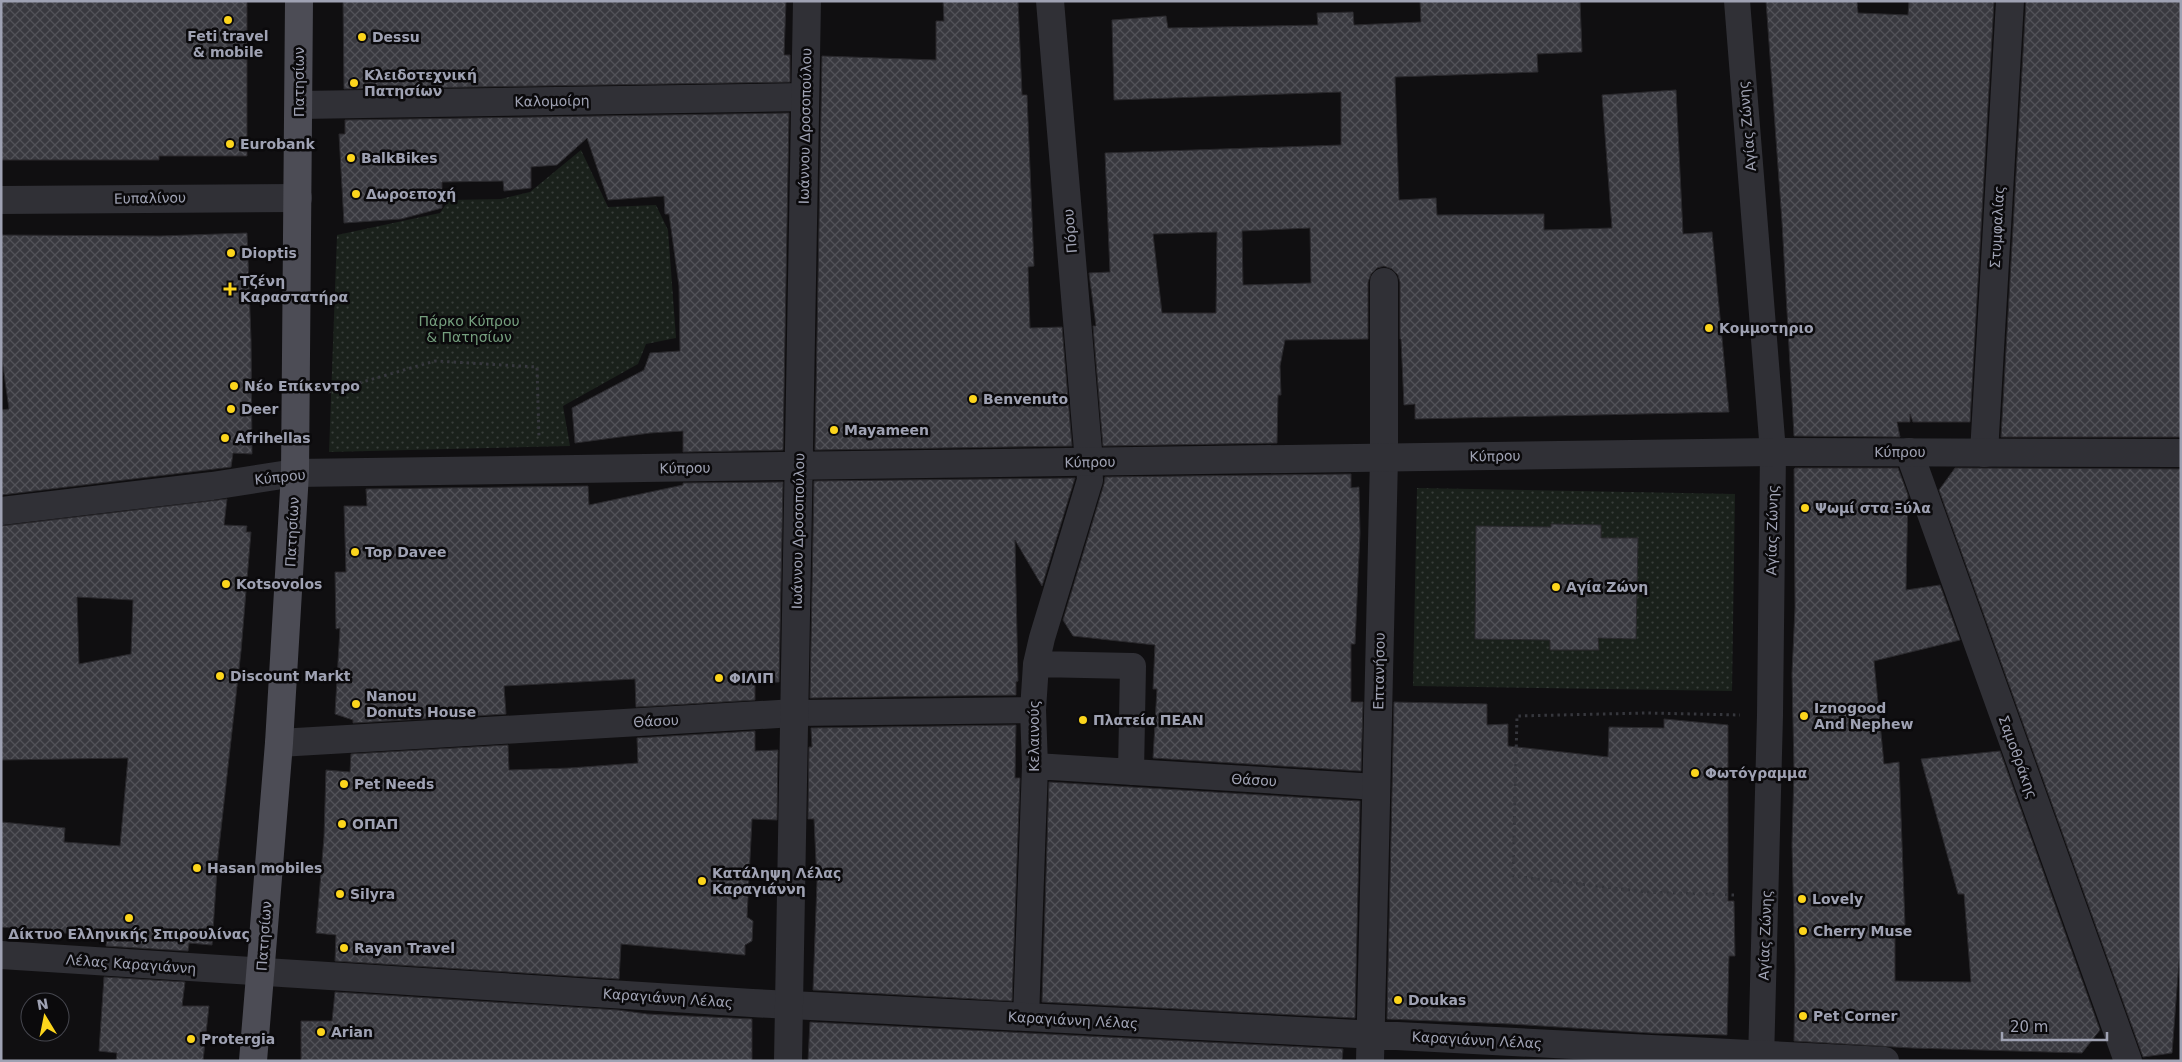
<svg xmlns="http://www.w3.org/2000/svg" width="2182" height="1062" font-family="'DejaVu Sans',sans-serif">
  <style>
    .park { fill: url(#park-dots) }
    .building { fill: url(#building-cross-hatch); stroke: #2a292d; fill-rule: evenodd }
    .lines { fill: none; stroke-linecap: round; stroke-linejoin: round }
    .path { stroke: #36373d; stroke-width: 3; stroke-dasharray: 2.5 4; stroke-linecap: butt }
    .pedestrian { stroke: #303036; stroke-width: 26 }
    .minor { stroke: #303036; stroke-width: 28 }
    .tertiary { stroke: #303036; stroke-width: 28 }
    .primary { stroke: #4c4c55; stroke-width: 28 }
    .poi-dot { fill: #fcd51c; stroke: #0b0a0c; stroke-width: 2 }
    .labels { text-anchor: middle; stroke-width: 5; stroke-linejoin: round; paint-order: stroke }
    .poi-label { font-size: 14px; font-weight: bold; fill: #9fa2b3; stroke: #0b0a0c; text-anchor: start }
    .street-label { font-size: 14px; fill: #9fa2b3; stroke: #0b0a0c }
    .park-label { font-size: 14px; fill: #759f7e; stroke: #0b0a0c }
  </style>
  <defs>
    <pattern id="park-dots" width="8" height="8" patternUnits="userSpaceOnUse" patternTransform="scale(1.25)"><rect width="8" height="8" fill="#1a211b"/><path d="M2 2h.1M6 6h.1" fill="none" stroke="#383e3a" stroke-width="1.8" stroke-linecap="round"/></pattern>
    <pattern id="building-cross-hatch" width="8" height="8" patternUnits="userSpaceOnUse" patternTransform="scale(1.25)"><rect width="8" height="8" fill="#39393f"/><path d="M0 0l8 8M0 8l8-8" fill="none" stroke="#525258"/></pattern>
  </defs>
  <rect width="100%" height="100%" fill="#100f11"/>
  <path class="park" d="M 581,150 L 608,207 L 656,205 L 668,230 L 676,338 L 646,344 L 638,364 L 563,406 L 570,446 L 329,452 L 337,235 L 440,213 L 449,200 L 501,199 L 530,192 Z
    M 1417,488 L 1735,494 L 1732,691 L 1413,686 Z"/>
  <path class="building" d="M 1,1 L 247,1 L 247,156 L 159,156 L 159,160 L 1,160 Z
    M 343,1 L 786,1 L 784,55 L 790,55 L 790,82 L 344,89 Z
    M 943,1 L 1018,1 L 1022,95 L 1027,95 L 1034,266 L 1028,267 L 1030,328 L 1062,327 L 1072,446 L 815,450 L 822,56 L 936,60 L 936,21 L 944,21 Z
    M 1420,1 L 1580,1 L 1582,52 L 1537,54 L 1538,72 L 1395,77 L 1399,200 L 1436,198 L 1437,215 L 1544,214 L 1544,230 L 1612,228 L 1602,95 L 1676,90 L 1683,234 L 1712,232 L 1729,412 L 1415,419 L 1415,404 L 1404,405 L 1401,339 L 1400,339 L 1400,282 L 1398,275 L 1392,269 L 1384,266 L 1377,268 L 1371,274 L 1368,282 L 1368,339 L 1285,340 L 1280,366 L 1281,395 L 1278,395 L 1277,443 L 1103,446 L 1093,326 L 1096,326 L 1089,273 L 1110,272 L 1105,153 L 1341,145 L 1341,92 L 1114,100 L 1112,20 L 1166,16 L 1168,28 L 1318,25 L 1317,13 L 1353,12 L 1354,25 L 1421,22 ZM 1310,228 L 1311,283 L 1243,285 L 1242,231 ZM 1217,232 L 1216,313 L 1162,313 L 1153,234 Z
    M 1766,1 L 1857,1 L 1858,13 L 1908,15 L 1909,1 L 1994,1 L 1970,422 L 1913,422 L 1910,414 L 1910,422 L 1897,422 L 1900,437 L 1794,436 L 1782,222 Z
    M 2026,1 L 2181,1 L 2181,437 L 2001,437 Z
    M 789,113 L 783,450 L 683,452 L 683,431 L 650,433 L 575,443 L 572,408 L 644,370 L 650,353 L 680,351 L 679,286 L 669,214 L 665,214 L 664,196 L 608,200 L 587,138 L 557,165 L 531,167 L 531,188 L 504,191 L 503,181 L 442,182 L 442,208 L 401,219 L 344,223 L 339,134 L 345,134 L 345,120 Z
    M 247,233 L 251,339 L 252,454 L 233,453 L 231,467 L 1,495 L 1,410 L 9,409 L 1,352 L 1,235 L 161,236 Z
    M 1795,468 L 1898,468 L 1908,495 L 1906,590 L 1940,585 L 1960,640 L 1874,661 L 1884,764 L 1899,762 L 1905,925 L 1895,926 L 1895,981 L 1971,982 L 1964,894 L 1958,894 L 1921,759 L 2000,751 L 2100,1030 L 2082,1053 L 1912,1048 L 1794,1041 L 1795,968 L 1792,845 L 1794,770 L 1792,674 L 1795,608 L 1794,469 Z
    M 1955,468 L 2181,469 L 2181,936 L 2172,1053 L 2143,1057 L 1939,490 Z
    M 1351,474 L 1351,488 L 1359,487 L 1360,533 L 1355,644 L 1351,644 L 1351,702 L 1363,702 L 1361,771 L 1153,758 L 1157,689 L 1153,689 L 1155,645 L 1073,636 L 1063,620 L 1104,484 L 1105,477 Z
    M 1075,478 L 1042,586 L 1015,540 L 1018,681 L 1016,682 L 1016,695 L 810,698 L 814,481 Z
    M 783,482 L 779,682 L 755,683 L 755,700 L 636,707 L 635,679 L 504,686 L 506,714 L 353,723 L 353,720 L 335,714 L 340,628 L 336,629 L 335,572 L 346,572 L 344,506 L 367,506 L 366,489 L 588,486 L 589,505 L 683,485 L 683,483 Z
    M 227,499 L 224,525 L 247,526 L 246,532 L 251,532 L 241,651 L 218,856 L 212,945 L 189,943 L 188,951 L 106,946 L 107,937 L 1,927 L 1,822 L 65,828 L 64,842 L 120,846 L 128,758 L 1,760 L 1,526 ZM 77,597 L 133,600 L 131,654 L 79,664 Z
    M 1551,524 L 1601,525 L 1601,538 L 1638,538 L 1636,639 L 1598,638 L 1599,650 L 1550,650 L 1550,640 L 1475,639 L 1476,526 L 1551,527 Z
    M 1394,702 L 1487,704 L 1487,725 L 1508,724 L 1508,746 L 1608,757 L 1609,727 L 1664,728 L 1664,719 L 1728,725 L 1728,901 L 1734,901 L 1735,956 L 1729,956 L 1727,1035 L 1651,1033 L 1511,1024 L 1387,1019 Z
    M 1016,725 L 1015,778 L 1020,778 L 1012,1001 L 813,990 L 817,882 L 814,819 L 808,819 L 809,747 L 812,747 L 811,728 Z
    M 755,731 L 755,751 L 778,750 L 777,820 L 752,819 L 747,917 L 753,921 L 752,941 L 745,945 L 745,955 L 621,944 L 619,979 L 335,961 L 336,935 L 316,933 L 324,837 L 326,770 L 350,772 L 351,754 L 508,745 L 509,770 L 570,768 L 638,763 L 637,738 Z
    M 1049,782 L 1360,801 L 1355,1018 L 1042,1002 Z
    M 104,977 L 185,982 L 182,1006 L 209,1006 L 203,1061 L 116,1061 L 117,1053 L 99,1051 Z
    M 335,992 L 618,1010 L 647,1014 L 752,1019 L 752,1061 L 301,1061 L 301,1021 L 332,1021 Z
    M 810,1022 L 1343,1049 L 1342,1061 L 808,1061 Z"/>
  <g class="lines">
    <path class="path" d="M 328,392 L 435,361 L 537,367 L 539,438
      M 1734,895 L 1646,892 L 1513,876 L 1517,716 L 1647,713 L 1740,715"/>
    <path class="pedestrian" d="M 1737,1 L 1773,452 L 1770,715 L 1761,1061
      M 1036,664 L 1133,666 L 1131,772
      M 795,713 L 1033,710
      M 1035,766 L 1377,787
      M 1026,1018 L 1035,766 L 1033,710 L 1036,664 L 1042,638 L 1090,480 L 1089,462"/>
    <path class="minor" d="M 1050,1 L 1089,462
      M 299,105 L 805,97
      M 1,200 L 298,198
      M 1909,452 L 2128,1061
      M 1984,453 L 2010,1
      M 1,511 L 212,486 L 295,473
      M 279,743 L 795,713
      M 1,955 L 752,1003 L 1885,1061
      M 1370,1061 L 1384,458 L 1384,282"/>
    <path class="tertiary" d="M 295,473 L 1773,452 L 2181,453
      M 788,1061 L 807,1"/>
    <path class="primary" d="M 253,1061 L 279,743 L 295,473 L 299,1"/>
  </g>
  <g class="poi-dot">
    <circle cx="228" cy="20" r="5"/>
    <circle cx="362" cy="37" r="5"/>
    <circle cx="354" cy="83" r="5"/>
    <circle cx="230" cy="144" r="5"/>
    <circle cx="351" cy="158" r="5"/>
    <circle cx="356" cy="194" r="5"/>
    <circle cx="231" cy="253" r="5"/>
    <path d="M227.5 281.5h5v5h5v5h-5v5h-5v-5h-5v-5h5z"/>
    <circle cx="1709" cy="328" r="5"/>
    <circle cx="234" cy="386" r="5"/>
    <circle cx="973" cy="399" r="5"/>
    <circle cx="231" cy="409" r="5"/>
    <circle cx="834" cy="430" r="5"/>
    <circle cx="225" cy="438" r="5"/>
    <circle cx="1805" cy="508" r="5"/>
    <circle cx="355" cy="552" r="5"/>
    <circle cx="226" cy="584" r="5"/>
    <circle cx="1556" cy="587" r="5"/>
    <circle cx="220" cy="676" r="5"/>
    <circle cx="719" cy="678" r="5"/>
    <circle cx="356" cy="704" r="5"/>
    <circle cx="1804" cy="716" r="5"/>
    <circle cx="1083" cy="720" r="5"/>
    <circle cx="1695" cy="773" r="5"/>
    <circle cx="344" cy="784" r="5"/>
    <circle cx="342" cy="824" r="5"/>
    <circle cx="197" cy="868" r="5"/>
    <circle cx="702" cy="881" r="5"/>
    <circle cx="340" cy="894" r="5"/>
    <circle cx="1802" cy="899" r="5"/>
    <circle cx="129" cy="918" r="5"/>
    <circle cx="1803" cy="931" r="5"/>
    <circle cx="344" cy="948" r="5"/>
    <circle cx="1398" cy="1000" r="5"/>
    <circle cx="1803" cy="1016" r="5"/>
    <circle cx="321" cy="1032" r="5"/>
    <circle cx="191" cy="1039" r="5"/>
  </g>
  <g class="labels">
    <g class="poi-label">
      <text x="228" y="41" text-anchor="middle">Feti travel<tspan x="228" dy="16">&amp; mobile</tspan></text>
      <text x="372" y="42">Dessu</text>
      <text x="364" y="80">Κλειδοτεχνική<tspan x="364" dy="16">Πατησίων</tspan></text>
      <text x="240" y="149">Eurobank</text>
      <text x="361" y="163">BalkBikes</text>
      <text x="366" y="199">Δωροεποχή</text>
      <text x="241" y="258">Dioptis</text>
      <text x="240" y="286">Τζένη<tspan x="240" dy="16">Καραστατήρα</tspan></text>
      <text x="1719" y="333">Κομμοτηριο</text>
      <text x="244" y="391">Νέο Επίκεντρο</text>
      <text x="983" y="404">Benvenuto</text>
      <text x="241" y="414">Deer</text>
      <text x="844" y="435">Mayameen</text>
      <text x="235" y="443">Afrihellas</text>
      <text x="1815" y="513">Ψωμί στα Ξύλα</text>
      <text x="365" y="557">Top Davee</text>
      <text x="236" y="589">Kotsovolos</text>
      <text x="1566" y="592">Αγία Ζώνη</text>
      <text x="230" y="681">Discount Markt</text>
      <text x="729" y="683">ΦΙΛΙΠ</text>
      <text x="366" y="701">Nanou<tspan x="366" dy="16">Donuts House</tspan></text>
      <text x="1814" y="713">Iznogood<tspan x="1814" dy="16">And Nephew</tspan></text>
      <text x="1093" y="725">Πλατεία ΠΕΑΝ</text>
      <text x="1705" y="778">Φωτόγραμμα</text>
      <text x="354" y="789">Pet Needs</text>
      <text x="352" y="829">ΟΠΑΠ</text>
      <text x="207" y="873">Hasan mobiles</text>
      <text x="712" y="878">Κατάληψη Λέλας<tspan x="712" dy="16">Καραγιάννη</tspan></text>
      <text x="350" y="899">Silyra</text>
      <text x="1812" y="904">Lovely</text>
      <text x="1813" y="936">Cherry Muse</text>
      <text x="129" y="939" text-anchor="middle">Δίκτυο Ελληνικής Σπιρουλίνας</text>
      <text x="354" y="953">Rayan Travel</text>
      <text x="1408" y="1005">Doukas</text>
      <text x="1813" y="1021">Pet Corner</text>
      <text x="331" y="1037">Arian</text>
      <text x="201" y="1044">Protergia</text>
    </g>
    <g class="street-label">
      <text transform="translate(299 82) rotate(-90)" y="5">Πατησίων</text>
      <text transform="translate(552 101) rotate(-1)" y="5">Καλομοίρη</text>
      <text transform="translate(805 126) rotate(-89)" y="5">Ιωάννου Δροσοπούλου</text>
      <text transform="translate(1747 126) rotate(-95)" y="5">Αγίας Ζώνης</text>
      <text transform="translate(150 198) rotate(-1)" y="5">Ευπαλίνου</text>
      <text transform="translate(1997 227) rotate(-87)" y="5">Στυμφαλίας</text>
      <text transform="translate(1070 231) rotate(-95)" y="5">Πόρου</text>
      <text x="1900" y="457">Κύπρου</text>
      <text transform="translate(1495 456) rotate(-1)" y="5">Κύπρου</text>
      <text transform="translate(1090 462) rotate(-1)" y="5">Κύπρου</text>
      <text transform="translate(685 468) rotate(-1)" y="5">Κύπρου</text>
      <text transform="translate(280 477) rotate(-6)" y="5">Κύπρου</text>
      <text transform="translate(1772 530) rotate(-89)" y="5">Αγίας Ζώνης</text>
      <text transform="translate(798 531) rotate(-89)" y="5">Ιωάννου Δροσοπούλου</text>
      <text transform="translate(292 532) rotate(-87)" y="5">Πατησίων</text>
      <text transform="translate(1379 671) rotate(-89)" y="5">Επτανήσου</text>
      <text transform="translate(656 721) rotate(-3)" y="5">Θάσου</text>
      <text transform="translate(1034 736) rotate(-90)" y="5">Κελαινούς</text>
      <text transform="translate(2018 757) rotate(70)" y="5">Σαμοθράκης</text>
      <text transform="translate(1254 780) rotate(3)" y="5">Θάσου</text>
      <text transform="translate(1765 935) rotate(-88)" y="5">Αγίας Ζώνης</text>
      <text transform="translate(264 936) rotate(-86)" y="5">Πατησίων</text>
      <text transform="translate(131 964) rotate(4)" y="5">Λέλας Καραγιάννη</text>
      <text transform="translate(668 998) rotate(4)" y="5">Καραγιάννη Λέλας</text>
      <text transform="translate(1073 1020) rotate(3)" y="5">Καραγιάννη Λέλας</text>
      <text transform="translate(1477 1040) rotate(3)" y="5">Καραγιάννη Λέλας</text>
    </g>
    <g class="park-label">
      <text x="469" y="326">Πάρκο Κύπρου<tspan x="469" dy="16">&amp; Πατησίων</tspan></text>
    </g>
  </g>
  <rect width="2182" height="1062" fill="none" stroke="#9fa2b3" stroke-width="5"/>
  <g transform="translate(45 1017) rotate(350)"><circle r="24" fill="#0b0a0c" stroke="#46474f"/>
  <path d="M0-4L9 19L0 12L-9 19Z" fill="#fcd51c"/>
  <text y="-8" font-size="14" font-weight="bold" text-anchor="middle" fill="#9fa2b3">N</text>
  </g>
  <path d="M2002 1032v8h105v-8" fill="none" stroke="#9fa2b3" stroke-width="2.5"/>
  <text x="2010" y="1032" font-size="15" fill="#9fa2b3" stroke="#0b0a0c" stroke-width="4" paint-order="stroke">20 m</text>
</svg>
